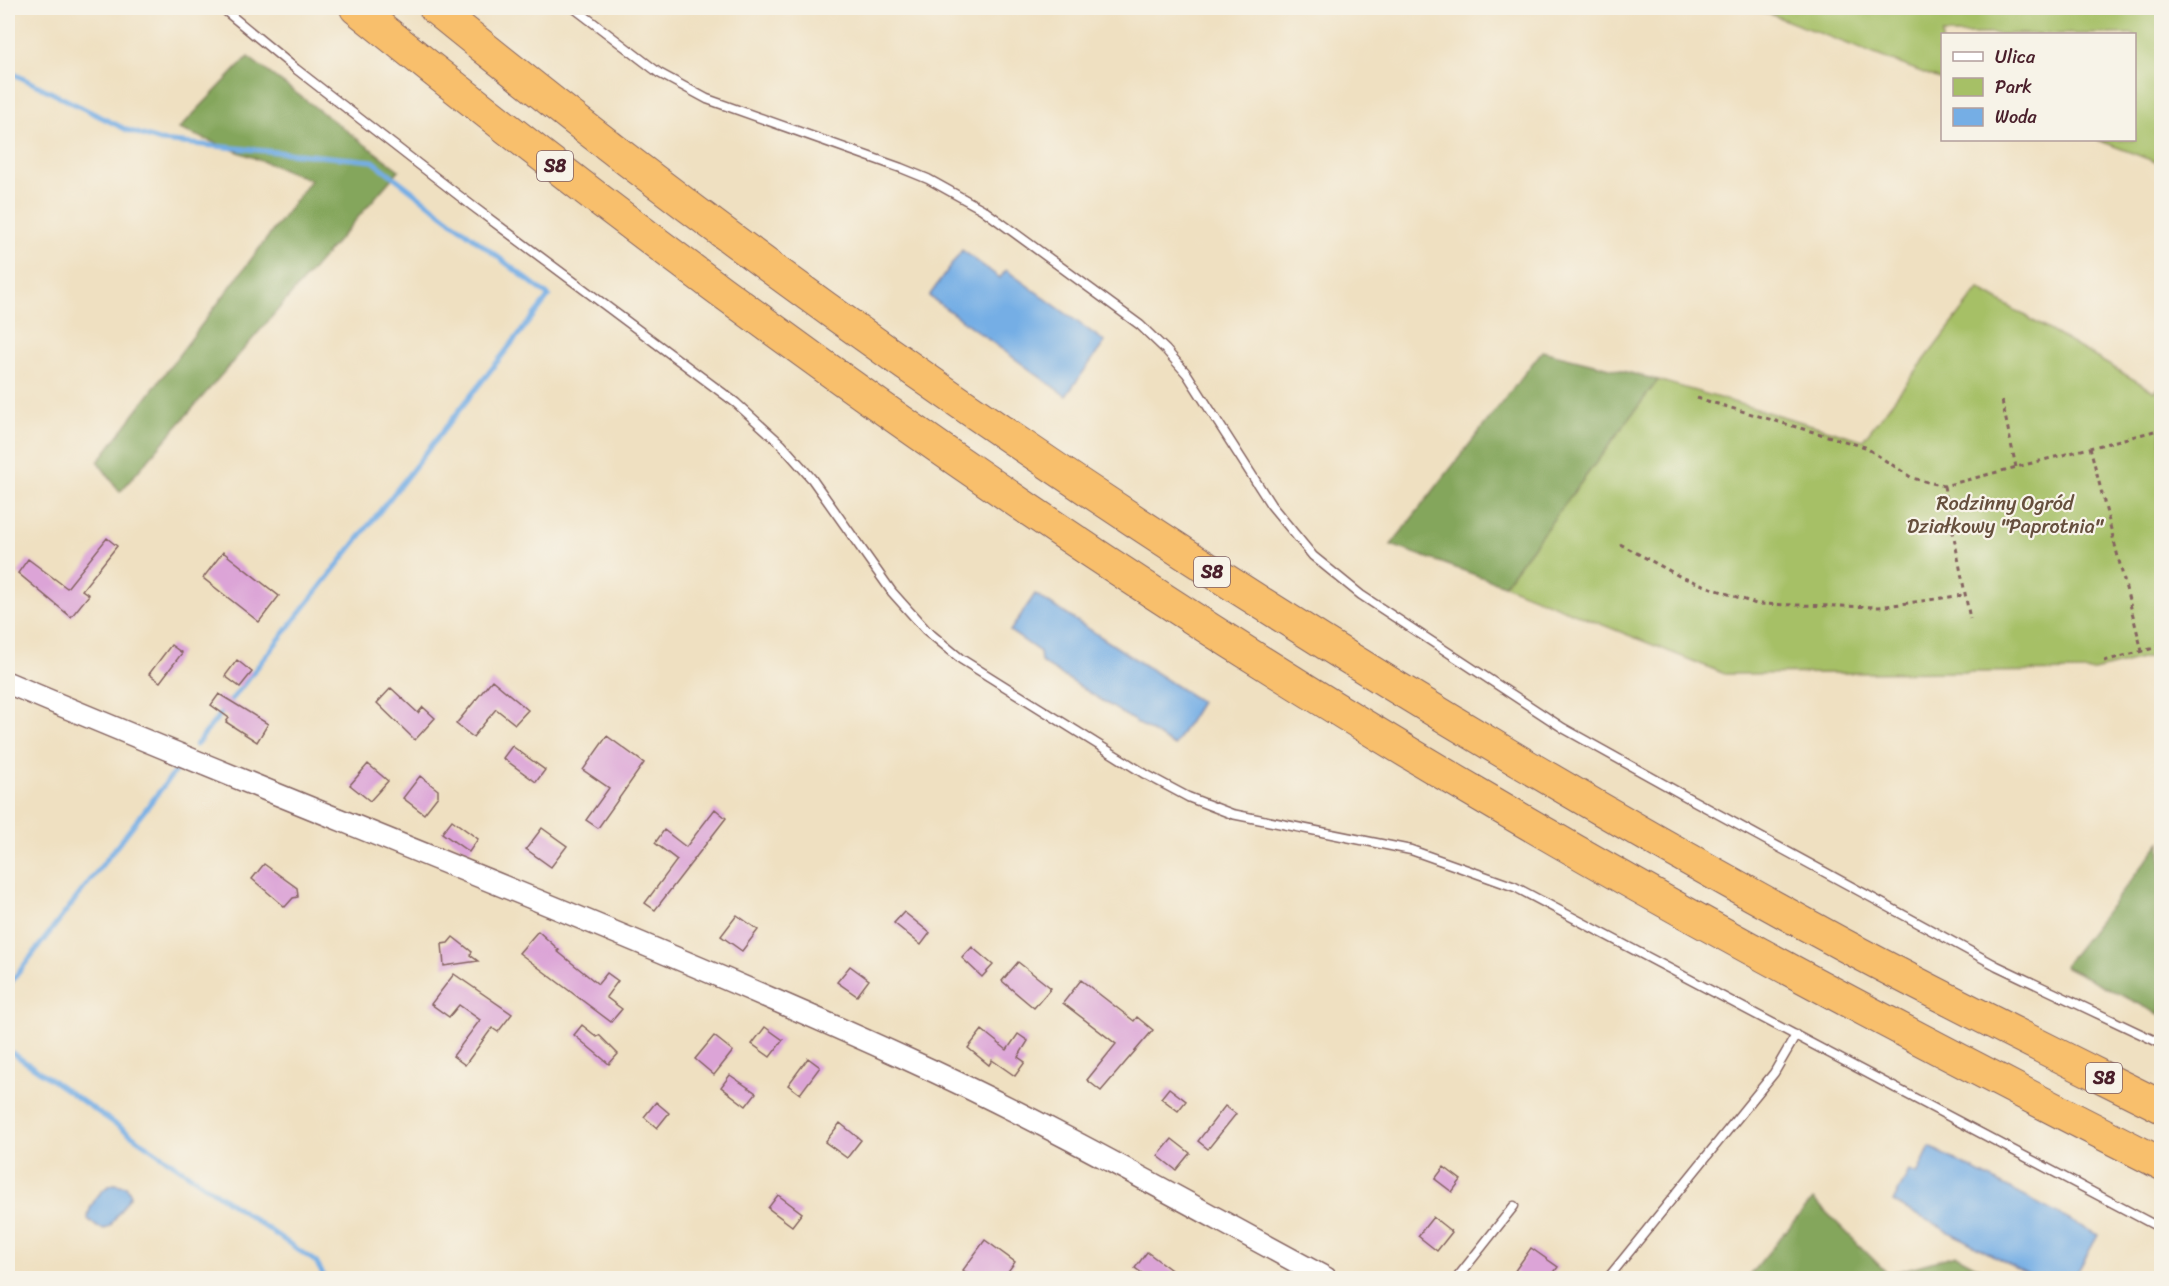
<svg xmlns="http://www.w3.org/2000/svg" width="2169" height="1286" font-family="Sriracha,sans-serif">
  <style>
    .green { fill: #a6c066; stroke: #787048; stroke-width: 1.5 }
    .forest { fill: #84a65b; stroke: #676243; stroke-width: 1.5 }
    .water { fill: #75aee5; stroke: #606688; stroke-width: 1.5 }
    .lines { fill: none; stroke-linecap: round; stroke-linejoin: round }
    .stream { stroke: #75aee5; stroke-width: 5 }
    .building { fill: #dca4d7 }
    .service-casing { stroke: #846360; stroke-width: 11 }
    .tertiary-casing { stroke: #846360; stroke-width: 24 }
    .motorway-casing { stroke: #846360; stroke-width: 34 }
    .path { stroke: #846360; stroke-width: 3; stroke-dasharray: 4.5 4.5; stroke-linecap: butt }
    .service { stroke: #fff; stroke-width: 8 }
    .tertiary { stroke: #fff; stroke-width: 21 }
    .motorway { stroke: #f8bf6c; stroke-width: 32 }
    .labels { text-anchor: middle; stroke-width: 4.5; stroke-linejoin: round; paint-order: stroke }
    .shield { fill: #f7f3e8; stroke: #7e5f64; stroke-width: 1.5 }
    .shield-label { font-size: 18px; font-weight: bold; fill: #4a1f2b }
    .park-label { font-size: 20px; fill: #664f3d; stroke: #f7f3e8 }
  </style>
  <rect width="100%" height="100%" fill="#f7f3e8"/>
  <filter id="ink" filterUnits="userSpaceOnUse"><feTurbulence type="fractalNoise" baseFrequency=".0167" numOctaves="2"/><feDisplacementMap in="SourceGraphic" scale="12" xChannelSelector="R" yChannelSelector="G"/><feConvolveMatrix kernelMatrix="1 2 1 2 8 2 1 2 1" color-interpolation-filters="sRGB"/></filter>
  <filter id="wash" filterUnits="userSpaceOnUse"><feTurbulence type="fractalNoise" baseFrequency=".008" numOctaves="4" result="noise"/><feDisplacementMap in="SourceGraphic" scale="24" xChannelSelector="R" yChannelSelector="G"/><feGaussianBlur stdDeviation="1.35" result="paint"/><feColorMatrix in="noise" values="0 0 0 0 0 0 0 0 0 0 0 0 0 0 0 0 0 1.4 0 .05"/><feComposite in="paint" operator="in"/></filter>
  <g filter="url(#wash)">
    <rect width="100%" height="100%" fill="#efe0c1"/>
    <path class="green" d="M 1754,8 L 2161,8 L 2161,164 L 2098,140 L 2134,140 L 2134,34 L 1942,34 L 1942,80 Z
      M 1979,289 L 2155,392 L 2161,385 L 2161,654 L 2094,671 L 1725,674 L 1504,585 L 1658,380 L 1863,440 Z"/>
    <path class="forest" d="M 248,57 L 399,170 L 120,492 L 98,462 L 311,180 L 179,129 Z
      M 1542,351 L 1658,380 L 1504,585 L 1391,545 Z
      M 2161,842 L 2161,1015 L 2064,966 Z
      M 1813,1199 L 1888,1274 L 1956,1255 L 1998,1278 L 1747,1278 Z"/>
    <path class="water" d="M 962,250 L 1000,278 L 1006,270 L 1105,342 L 1066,396 L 929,296 Z
      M 1035,594 L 1201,702 L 1174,746 L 1041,662 L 1040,652 L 1010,631 Z
      M 1930,1147 L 2098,1235 L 2074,1278 L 2035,1278 L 1893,1202 L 1909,1171 L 1917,1174 Z
      M 114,1184 L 126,1186 L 131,1195 L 110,1226 L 105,1229 L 97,1227 L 88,1219 C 88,1207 101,1187 114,1184 Z"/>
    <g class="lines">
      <path class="stream" d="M 8,71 L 127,130 L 161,141 L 373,161 L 549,296 L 196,745
        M 8,986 L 176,770
        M 8,1050 L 316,1262 L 325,1278"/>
    </g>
    <g id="blocks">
      <path class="building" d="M 107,538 L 117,546 L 82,590 L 89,595 L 71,617 L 18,573 L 28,559 L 67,588 Z
        M 223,552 L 279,596 L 259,622 L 203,578 Z
        M 171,645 L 182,653 L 160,682 L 149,674 Z
        M 237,660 L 252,672 L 240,687 L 225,676 Z
        M 492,680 L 528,710 L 515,724 L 496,709 L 473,737 L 456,724 Z
        M 391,688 L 418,713 L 423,707 L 435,718 L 415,740 L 377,703 Z
        M 219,694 L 268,724 L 257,742 L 226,722 L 229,718 L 211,705 Z
        M 607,736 L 644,763 L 598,828 L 586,820 L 609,788 L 583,770 Z
        M 512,746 L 545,770 L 536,782 L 503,758 Z
        M 368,764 L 388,781 L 370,801 L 350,785 Z
        M 420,776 L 438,790 L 438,796 L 424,814 L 403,798 Z
        M 715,809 L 726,818 L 655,910 L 645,903 L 677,860 L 655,843 L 664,830 L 686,847 Z
        M 452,820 L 478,839 L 469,852 L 442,833 Z
        M 542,828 L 567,846 L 551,867 L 526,849 Z
        M 264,864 L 297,888 L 298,897 L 293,898 L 285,907 L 252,879 Z
        M 904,912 L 930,933 L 921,945 L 894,923 Z
        M 737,915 L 758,930 L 742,951 L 721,936 Z
        M 538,931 L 559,950 L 557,951 L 598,984 L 607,973 L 618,981 L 606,997 L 622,1009 L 611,1022 L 519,953 Z
        M 453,937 L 472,952 L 470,955 L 478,961 L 444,966 L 442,944 L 448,943 Z
        M 972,947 L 993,965 L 982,977 L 962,958 Z
        M 1018,962 L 1051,988 L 1034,1008 L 1002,981 Z
        M 850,966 L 869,980 L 857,996 L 837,982 Z
        M 454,974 L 512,1014 L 498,1032 L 492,1028 L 465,1065 L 453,1056 L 480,1020 L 459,1005 L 449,1017 L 431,1004 Z
        M 1081,980 L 1134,1021 L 1137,1017 L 1153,1030 L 1101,1091 L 1087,1080 L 1116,1044 L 1063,1003 Z
        M 582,1025 L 597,1037 L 599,1035 L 618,1054 L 609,1064 L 574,1035 Z
        M 765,1027 L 783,1040 L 770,1057 L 752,1044 Z
        M 982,1030 L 1007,1050 L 1018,1034 L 1028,1041 L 1018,1057 L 1025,1062 L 1015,1076 L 992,1060 L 989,1065 L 968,1048 Z
        M 714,1036 L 733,1051 L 714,1075 L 695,1059 Z
        M 808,1058 L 820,1067 L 800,1094 L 788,1085 Z
        M 730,1075 L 756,1093 L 746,1106 L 721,1087 Z
        M 1169,1088 L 1186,1101 L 1178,1111 L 1161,1098 Z
        M 656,1102 L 669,1113 L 657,1128 L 644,1117 Z
        M 1225,1106 L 1236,1114 L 1208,1149 L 1198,1141 Z
        M 840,1123 L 861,1140 L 847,1158 L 825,1142 Z
        M 1172,1139 L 1190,1153 L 1176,1170 L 1158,1156 Z
        M 1444,1167 L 1461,1180 L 1452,1192 L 1435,1179 Z
        M 778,1195 L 802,1213 L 792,1226 L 768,1208 Z
        M 1433,1217 L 1452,1232 L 1437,1251 L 1418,1236 Z
        M 985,1240 L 1015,1262 L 1003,1278 L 974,1278 L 963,1270 Z
        M 1531,1248 L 1558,1267 L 1550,1278 L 1524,1278 L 1514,1272 Z
        M 1147,1252 L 1182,1278 L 1149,1278 L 1135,1268 Z"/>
    </g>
  </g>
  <g filter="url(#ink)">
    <use href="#blocks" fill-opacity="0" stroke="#846360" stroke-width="1.5"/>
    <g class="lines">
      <g class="service-casing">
        <path id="service" d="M 222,8 L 296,69 L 471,205 L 736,403 L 781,444 L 812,479 L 892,592 L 926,630 L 961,659 L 1145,774 L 1188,797 L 1232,814 L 1411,850 L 1515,887 L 2162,1229
          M 574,8 L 659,73 L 707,99 L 901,168 L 928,179 L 982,209 L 1140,325 L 1166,350 L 1187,374 L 1271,505 L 1313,556 L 1361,595 L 1563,728 L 1685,796 L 1997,966 L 2162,1044
          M 1457,1278 L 1514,1206
          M 1608,1278 L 1774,1073 L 1796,1035"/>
      </g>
      <g class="tertiary-casing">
        <path id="tertiary" d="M 8,683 C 307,810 611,924 907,1059 C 1050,1124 1188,1204 1326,1278"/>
      </g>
      <g class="motorway-casing">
        <path id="motorway" d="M 356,8 C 711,296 1083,562 1478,794 C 1701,926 1930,1046 2162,1164
          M 435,8 C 872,364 1344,674 1840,943 C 1946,1000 2054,1053 2162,1107"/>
      </g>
      <path class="path" d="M 1697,398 L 1865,447 L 1912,478 L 1944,486 L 2162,429
        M 2002,401 L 2016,467
        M 2090,447 L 2142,651
        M 1944,486 L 1970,619
        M 1620,544 L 1681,577 L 1756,604 L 1879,607 L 1964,595
        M 2104,661 L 2162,646"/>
      <use href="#service" class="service"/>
      <use href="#tertiary" class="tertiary"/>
      <use href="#motorway" class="motorway"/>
    </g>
  </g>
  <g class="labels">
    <g class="shield">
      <rect x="537" y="151" width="36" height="30" rx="4.5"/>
      <rect x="1194" y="557" width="36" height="30" rx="4.5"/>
      <rect x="2086" y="1063" width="36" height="30" rx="4.5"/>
    </g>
    <g class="shield-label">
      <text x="555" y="172">S8</text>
      <text x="1212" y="578">S8</text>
      <text x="2104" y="1084">S8</text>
    </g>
    <g class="park-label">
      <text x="2005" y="510">Rodzinny Ogród<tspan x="2005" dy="23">Działkowy "Paprotnia"</tspan></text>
    </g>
  </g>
  <rect width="2169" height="1286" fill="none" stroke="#f7f3e8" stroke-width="30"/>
  <rect x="1941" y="33" width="195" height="108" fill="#f7f3e8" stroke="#b29e9c" stroke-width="1.5"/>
  <rect x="1953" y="52" width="30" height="9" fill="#ffffff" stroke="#b29e9c" stroke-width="1.5"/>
  <text x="1995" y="63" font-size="18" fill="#4a1f2b">Ulica</text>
  <rect x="1953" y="78" width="30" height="18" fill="#a6c066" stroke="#b29e9c" stroke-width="1.5"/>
  <text x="1995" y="93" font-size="18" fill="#4a1f2b">Park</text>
  <rect x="1953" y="108" width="30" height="18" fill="#75aee5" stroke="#b29e9c" stroke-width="1.5"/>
  <text x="1995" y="123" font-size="18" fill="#4a1f2b">Woda</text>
</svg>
